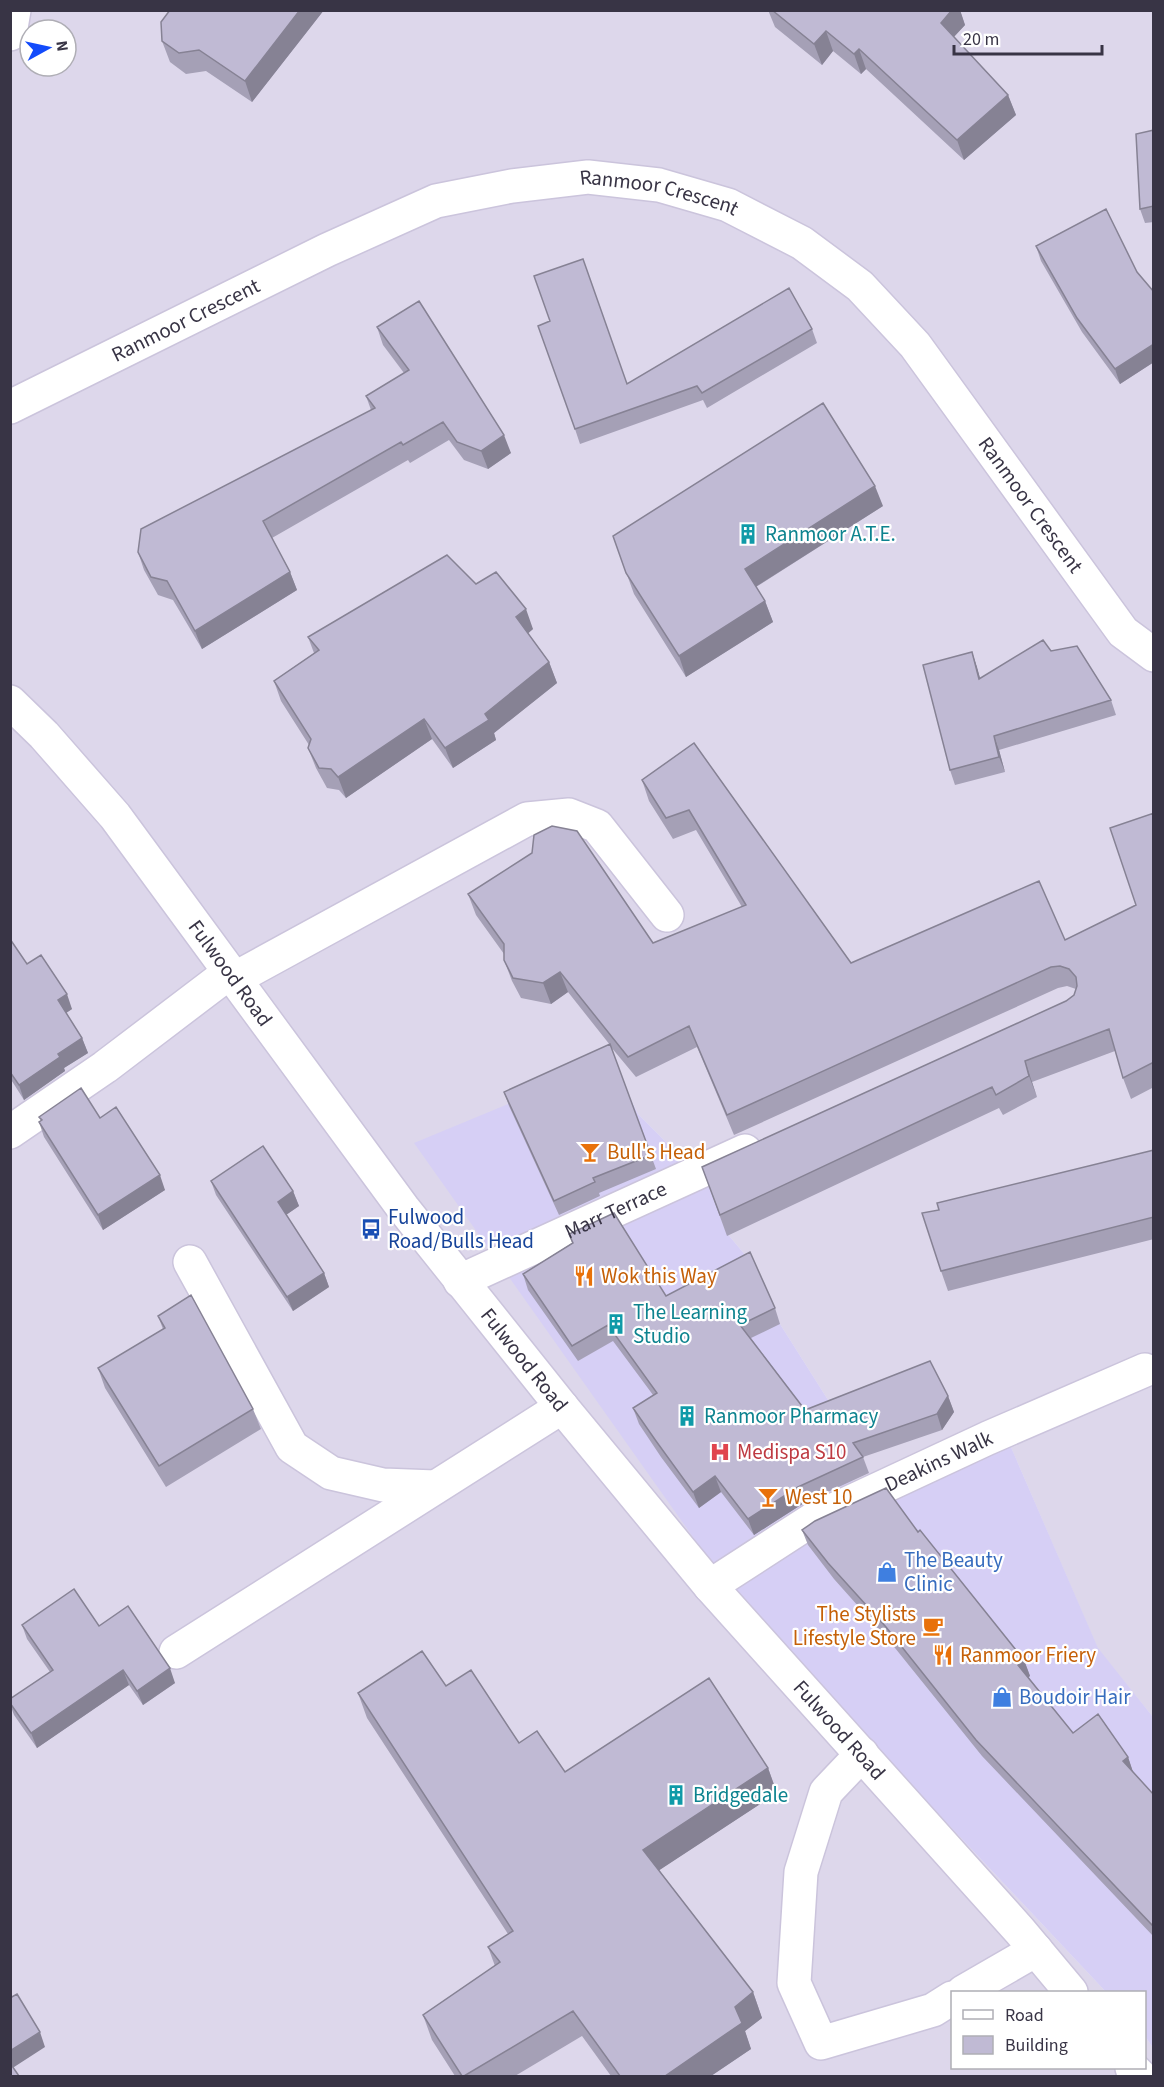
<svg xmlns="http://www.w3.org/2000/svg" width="1164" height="2087" font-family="'Source Sans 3',sans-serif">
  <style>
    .residential { fill: #ddd7eb; fill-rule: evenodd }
    .commercial { fill: #d6cff5 }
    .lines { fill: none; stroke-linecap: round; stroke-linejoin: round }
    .minor-casing { stroke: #cbc4dc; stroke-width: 36 }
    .minor { stroke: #fff; stroke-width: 33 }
    .wall { fill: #a5a0b6 }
    .shaded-wall { fill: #868294 }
    .building { fill: #c0bad4; stroke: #868294; stroke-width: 1.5 }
    .labels { text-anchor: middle; stroke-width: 4.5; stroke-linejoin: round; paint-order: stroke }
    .street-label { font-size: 21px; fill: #383445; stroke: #fff }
    .culture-label { font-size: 21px; fill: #0d838f; stroke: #fff; text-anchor: start }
    .food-label { font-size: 21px; fill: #c56008; stroke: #fff; text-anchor: start }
    .transit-label { font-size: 21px; fill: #164399; stroke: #fff; text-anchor: start }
    .health-label { font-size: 21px; fill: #be3a42; stroke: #fff; text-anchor: start }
    .shop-label { font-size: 21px; fill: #366cbe; stroke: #fff; text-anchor: start }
  </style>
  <rect width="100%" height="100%" fill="#e9e5f3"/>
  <path class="residential" d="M 11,11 L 1153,11 L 1153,1717 L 1098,1649 L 1004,1431 L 854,1486 L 835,1411 L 780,1324 L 756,1268 L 726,1232 L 708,1184 L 638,1114 L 612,1062 L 739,1602 L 1106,1992 L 952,1992 L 952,2068 L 1144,2068 L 1145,2036 L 1153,2048 L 1153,2076 L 11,2076 ZM 30,30 L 66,30 L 66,66 L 30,66 Z"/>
  <path class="commercial" d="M 612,1061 L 638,1114 L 708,1184 L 726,1232 L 756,1268 L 780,1324 L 835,1411 L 854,1486 L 1004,1431 L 1098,1648 L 1153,1717 L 1153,2048 L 1145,2036 L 1144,1992 L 1106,1992 L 739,1602 L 414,1143 Z"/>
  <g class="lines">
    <g class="minor-casing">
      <g id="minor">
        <path d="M 10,34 L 14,10"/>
        <path id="s1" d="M 10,407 L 327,250 L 436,201 L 512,186 L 588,177 L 659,185 L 728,205 L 802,243 L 860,286 L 915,345 L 1123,632 L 1154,655"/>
        <path id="s2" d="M 10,702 L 44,735 L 115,816 L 403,1208 L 562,1407 L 710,1586 L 1020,1931 L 1071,1992"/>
        <path d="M 234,979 L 527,819 L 569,815 L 597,826 L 667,915"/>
        <path d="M 10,1132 L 105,1067 L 230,972"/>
        <path d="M 190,1262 L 292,1447 L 331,1473 L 383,1485 L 435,1487"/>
        <path id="s3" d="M 460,1281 L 745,1151"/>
        <path id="s4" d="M 710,1586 L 812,1520 L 988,1438 L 1145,1370"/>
        <path d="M 176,1652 L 562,1407"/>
        <path d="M 862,1754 L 826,1792 L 801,1872 L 794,1983 L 821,2043 L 933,2010 L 952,1998"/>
        <path d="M 963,1992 L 1036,1950"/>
        <path d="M 1132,2068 L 1140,2076"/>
      </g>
    </g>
    <use href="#minor" class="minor"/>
  </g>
  <path class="wall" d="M 324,10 L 252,102 L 206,71 L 186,74 L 170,62 L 162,41 Z
    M 768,10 L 960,10 L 965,25 L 954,37 L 1008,95 L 1016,115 L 964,160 L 866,69 L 861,74 L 833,51 L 822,65 L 775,27 Z
    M 1154,130 L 1154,222 L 1145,223 L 1140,209 Z
    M 1036,246 L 1137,272 L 1154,292 L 1154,362 L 1120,384 L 1082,332 L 1041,261 Z
    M 377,327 L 511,453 L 488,469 L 464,460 L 449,440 L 410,463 L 408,460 L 272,538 L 290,572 L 297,590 L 202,649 L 173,600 L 158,595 L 144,570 L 138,552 L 371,410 L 366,396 L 404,373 L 383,345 Z
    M 812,329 L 817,343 L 707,408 L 703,400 L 580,444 L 575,429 L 627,383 Z
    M 883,506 L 756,587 L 765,601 L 773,622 L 686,677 L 634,594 L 613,536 Z
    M 476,584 L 533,629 L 528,633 L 549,662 L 557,683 L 494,733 L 496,740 L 453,768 L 432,739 L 346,798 L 339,790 L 327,788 L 316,768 L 308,748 L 309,745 L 281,701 L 274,681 L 314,653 L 308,637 Z
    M 1051,651 L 1111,700 L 1116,715 L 999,750 L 1005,772 L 955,785 L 950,770 L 972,652 L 980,678 Z
    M 694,743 L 851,963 L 1065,940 L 1136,905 L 1154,813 L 1154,1087 L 1131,1099 L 1123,1078 L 1115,1051 L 1032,1082 L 1037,1097 L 1003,1115 L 999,1108 L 727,1236 L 702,1167 L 1066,1001 L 1074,995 L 1076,989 L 1067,986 L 1058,988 L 734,1135 L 697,1047 L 636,1077 L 611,1047 L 656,1169 L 599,1193 L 600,1196 L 559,1215 L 509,1106 L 504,1092 L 610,1045 L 568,992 L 551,1004 L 521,998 L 512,981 L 504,960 L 504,954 L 476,915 L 468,894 L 653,943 L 742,907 L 696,830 L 673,839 L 649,801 L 642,780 Z
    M 10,939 L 27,964 L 72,1009 L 66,1013 L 82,1038 L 88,1053 L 64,1068 L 65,1071 L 24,1100 L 10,1078 Z
    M 39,1117 L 100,1118 L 165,1190 L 103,1230 L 44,1137 L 39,1122 L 41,1121 Z
    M 1154,1150 L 1154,1239 L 948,1291 L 941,1271 L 939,1210 Z
    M 211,1181 L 293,1191 L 299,1206 L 286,1215 L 324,1273 L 329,1287 L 293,1311 L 216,1195 Z
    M 569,1234 L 666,1296 L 775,1308 L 780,1324 L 751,1338 L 805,1410 L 948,1396 L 954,1412 L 942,1430 L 863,1457 L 869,1473 L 804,1503 L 754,1535 L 721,1492 L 699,1508 L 661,1457 L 639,1424 L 633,1408 L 653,1395 L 613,1341 L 578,1361 L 528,1290 L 523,1274 L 572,1243 Z
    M 158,1316 L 253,1409 L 261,1429 L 166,1487 L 105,1388 L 98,1368 L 163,1329 Z
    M 802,1530 L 918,1532 L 1024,1660 L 1030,1676 L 1028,1677 L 1073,1733 L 1128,1757 L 1133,1772 L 1154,1795 L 1154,1937 L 982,1756 L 891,1643 L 834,1579 L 808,1545 Z
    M 22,1625 L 99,1626 L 175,1683 L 143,1705 L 129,1685 L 37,1748 L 14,1715 L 10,1704 L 10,1699 L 50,1672 L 27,1639 Z
    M 446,1686 L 519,1743 L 565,1772 L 768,1768 L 777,1793 L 659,1870 L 753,1992 L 762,2018 L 745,2031 L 751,2049 L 711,2076 L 611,2076 L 582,2036 L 515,2076 L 455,2076 L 432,2040 L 423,2015 L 495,1966 L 488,1947 L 508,1934 L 367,1718 L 358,1693 Z"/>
  <path class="shaded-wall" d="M 300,10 L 324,10 L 252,102 L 245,81 Z
    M 952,10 L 960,10 L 965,25 L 948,43 L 941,23 Z
    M 826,31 L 833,51 L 822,65 L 814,44 Z
    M 859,49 L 866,69 L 861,74 L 854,54 Z
    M 1008,95 L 1016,115 L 964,160 L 957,140 Z
    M 1154,344 L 1154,362 L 1120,384 L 1115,369 Z
    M 504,435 L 511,453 L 488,469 L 481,451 Z
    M 875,486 L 883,506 L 752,589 L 745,569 Z
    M 290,572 L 297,590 L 202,649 L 195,631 Z
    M 765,601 L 773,622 L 686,677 L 679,656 Z
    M 526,609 L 533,629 L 524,637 L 516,617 Z
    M 972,652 L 977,667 L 984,693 L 979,679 Z
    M 549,662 L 557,683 L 494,733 L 496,740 L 453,768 L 445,748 L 485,714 Z
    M 424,719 L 432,739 L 346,798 L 338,777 Z
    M 994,736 L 999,750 L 1005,772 L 999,757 Z
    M 560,972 L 568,992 L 551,1004 L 543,983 Z
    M 67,994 L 72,1009 L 63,1015 L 58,1000 Z
    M 82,1038 L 88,1053 L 64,1068 L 65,1071 L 24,1100 L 19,1085 L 58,1054 Z
    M 1025,1061 L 1037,1097 L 1029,1076 Z
    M 160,1175 L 165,1190 L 103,1230 L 98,1215 Z
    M 293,1191 L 299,1206 L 283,1217 L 278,1202 Z
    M 324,1273 L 329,1287 L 293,1311 L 287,1297 Z
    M 948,1396 L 954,1412 L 942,1430 L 937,1414 Z
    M 715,1476 L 721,1492 L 699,1508 L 693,1492 Z
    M 798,1487 L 804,1503 L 754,1535 L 748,1519 Z
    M 1024,1660 L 1030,1676 L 1024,1681 L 1018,1665 Z
    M 170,1668 L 175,1683 L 143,1705 L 137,1691 Z
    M 123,1670 L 129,1685 L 37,1748 L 31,1733 Z
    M 1128,1757 L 1133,1772 L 1123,1761 Z
    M 768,1768 L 777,1793 L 652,1875 L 643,1850 Z
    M 753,1992 L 762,2018 L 745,2031 L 751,2049 L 711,2076 L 665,2076 L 735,2007 Z
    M 40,2032 L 45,2047 L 11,2069 L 10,2051 Z"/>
  <path class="building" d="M 170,10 L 300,10 L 245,81 L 199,50 L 179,53 L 162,41 L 161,22 Z
    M 772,10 L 952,10 L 941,23 L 1008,95 L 957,140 L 859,49 L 854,54 L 826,31 L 814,44 Z
    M 1154,130 L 1154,206 L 1140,209 L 1136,134 Z
    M 1106,209 L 1137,272 L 1154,292 L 1154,344 L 1115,369 L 1077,318 L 1036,246 Z
    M 583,259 L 627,384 L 789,288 L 812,329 L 702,393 L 697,386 L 575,429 L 538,326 L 550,321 L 534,276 Z
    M 419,301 L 504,435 L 481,451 L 457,442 L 443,422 L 403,445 L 401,442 L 263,521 L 290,572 L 195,631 L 167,581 L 151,577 L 138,552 L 141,529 L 375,408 L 366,396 L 409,370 L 377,327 Z
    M 823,403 L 875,486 L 745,569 L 765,601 L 679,656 L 626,573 L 613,536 Z
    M 447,555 L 476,584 L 496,572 L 526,609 L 516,617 L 549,662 L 485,714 L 489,720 L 445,748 L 424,719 L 338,777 L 331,769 L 319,768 L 308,748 L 311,739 L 274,681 L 319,650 L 308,637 Z
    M 1043,640 L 1051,651 L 1077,646 L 1111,700 L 994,736 L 999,757 L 950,770 L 923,665 L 972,652 L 979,679 Z
    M 694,743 L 851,963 L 1039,881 L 1065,940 L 1136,905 L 1110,828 L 1154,813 L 1154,1062 L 1123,1078 L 1109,1029 L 1025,1061 L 1029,1076 L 996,1095 L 992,1087 L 720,1215 L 702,1167 L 1066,1001 L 1074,995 L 1077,986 L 1076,977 L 1069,969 L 1060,966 L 1051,967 L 727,1115 L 689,1026 L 628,1057 L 560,972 L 543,983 L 513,978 L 504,960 L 504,944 L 468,894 L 532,853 L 534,835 L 552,826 L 577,831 L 653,943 L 746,905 L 689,810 L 666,818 L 642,780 Z
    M 10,939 L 27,964 L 41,955 L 67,994 L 58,1000 L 82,1038 L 58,1054 L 60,1057 L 19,1085 L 10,1072 Z
    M 610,1044 L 651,1155 L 593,1178 L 595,1182 L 554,1201 L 504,1092 Z
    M 81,1088 L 100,1118 L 116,1107 L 160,1175 L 98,1215 L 39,1122 L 42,1120 L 39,1117 Z
    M 263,1146 L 293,1191 L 278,1202 L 324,1273 L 287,1297 L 211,1181 Z
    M 1154,1150 L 1154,1217 L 941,1271 L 922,1213 L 939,1210 L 937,1203 Z
    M 614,1213 L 666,1296 L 750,1252 L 775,1308 L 740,1325 L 805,1410 L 930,1361 L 948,1396 L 937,1414 L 853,1443 L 863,1457 L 798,1487 L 748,1519 L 715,1476 L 693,1492 L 656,1441 L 633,1408 L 657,1393 L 608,1325 L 572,1346 L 523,1274 L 573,1243 L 569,1234 Z
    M 191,1295 L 253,1409 L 159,1466 L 98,1368 L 165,1328 L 158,1316 Z
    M 886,1488 L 918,1532 L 920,1530 L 1024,1660 L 1018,1665 L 1073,1733 L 1098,1714 L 1128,1757 L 1123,1761 L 1154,1795 L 1154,1927 L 976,1740 L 886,1627 L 828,1563 L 802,1530 L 815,1521 Z
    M 74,1589 L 99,1626 L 128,1606 L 170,1668 L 137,1691 L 123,1670 L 31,1733 L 10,1703 L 10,1699 L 53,1670 L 22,1625 Z
    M 422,1651 L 446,1686 L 471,1670 L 519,1743 L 537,1731 L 565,1772 L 709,1678 L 768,1768 L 643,1850 L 753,1992 L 735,2007 L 742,2023 L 665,2076 L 620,2076 L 573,2011 L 464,2076 L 462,2076 L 423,2015 L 500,1962 L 488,1947 L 513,1931 L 358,1693 Z
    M 17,1994 L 40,2032 L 10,2051 L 10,1998 Z
    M 10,2063 L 19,2076 L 10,2076 Z"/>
  <defs>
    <g id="building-bare" transform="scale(1.62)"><path d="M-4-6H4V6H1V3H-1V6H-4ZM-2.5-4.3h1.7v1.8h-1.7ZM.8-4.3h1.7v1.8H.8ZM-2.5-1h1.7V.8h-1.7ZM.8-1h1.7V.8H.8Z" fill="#0f9aa8" stroke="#fff" stroke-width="2.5" paint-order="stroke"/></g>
    <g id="bar-bare" transform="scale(1.62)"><path d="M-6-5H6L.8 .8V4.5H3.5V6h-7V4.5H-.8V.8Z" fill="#e8710a" stroke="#fff" stroke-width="2.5" paint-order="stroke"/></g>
    <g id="bus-bare" transform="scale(1.62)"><path d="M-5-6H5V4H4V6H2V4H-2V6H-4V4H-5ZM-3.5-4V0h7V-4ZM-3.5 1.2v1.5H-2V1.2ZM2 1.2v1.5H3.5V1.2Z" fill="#1a4fb4" stroke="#fff" stroke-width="2.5" paint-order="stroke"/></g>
    <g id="restaurant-bare" transform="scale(1.62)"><path d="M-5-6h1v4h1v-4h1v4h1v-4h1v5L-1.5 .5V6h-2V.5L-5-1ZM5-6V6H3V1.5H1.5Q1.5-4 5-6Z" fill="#e8710a" stroke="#fff" stroke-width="2.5" paint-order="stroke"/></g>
    <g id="hospital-bare" transform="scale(1.62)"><path d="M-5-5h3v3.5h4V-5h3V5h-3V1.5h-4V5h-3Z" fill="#e0444e" stroke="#fff" stroke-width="2.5" paint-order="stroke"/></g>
    <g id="shop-bare" transform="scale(1.62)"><path d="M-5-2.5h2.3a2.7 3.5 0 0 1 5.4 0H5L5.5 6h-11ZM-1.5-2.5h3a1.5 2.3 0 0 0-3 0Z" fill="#3f7fe0" stroke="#fff" stroke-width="2.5" paint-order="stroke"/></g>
    <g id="cafe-bare" transform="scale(1.62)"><path d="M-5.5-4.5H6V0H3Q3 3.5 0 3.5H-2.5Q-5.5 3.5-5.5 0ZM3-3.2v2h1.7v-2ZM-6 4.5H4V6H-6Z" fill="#e8710a" stroke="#fff" stroke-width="2.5" paint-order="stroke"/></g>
  </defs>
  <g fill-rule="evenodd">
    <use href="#building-bare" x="748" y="534"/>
    <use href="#bar-bare" x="590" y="1152"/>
    <use href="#bus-bare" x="371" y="1229"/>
    <use href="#restaurant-bare" x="584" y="1276"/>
    <use href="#building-bare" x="616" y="1324"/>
    <use href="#building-bare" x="687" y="1416"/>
    <use href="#hospital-bare" x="720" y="1452"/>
    <use href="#bar-bare" x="768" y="1497"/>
    <use href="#shop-bare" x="887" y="1572"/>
    <use href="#cafe-bare" x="933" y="1626"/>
    <use href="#restaurant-bare" x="943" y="1655"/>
    <use href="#shop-bare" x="1002" y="1697"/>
    <use href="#building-bare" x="676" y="1795"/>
  </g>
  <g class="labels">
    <g class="street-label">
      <text dy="7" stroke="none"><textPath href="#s1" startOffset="700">Ranmoor Crescent</textPath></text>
      <text dy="7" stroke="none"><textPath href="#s1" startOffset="196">Ranmoor Crescent</textPath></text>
      <text dy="7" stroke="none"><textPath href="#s1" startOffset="1204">Ranmoor Crescent</textPath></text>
      <text dy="7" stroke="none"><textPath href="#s2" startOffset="350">Fulwood Road</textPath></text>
      <text dy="7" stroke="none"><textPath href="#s3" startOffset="171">Marr Terrace</textPath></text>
      <text dy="7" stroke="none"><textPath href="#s2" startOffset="836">Fulwood Road</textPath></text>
      <text dy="7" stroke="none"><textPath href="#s4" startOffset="261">Deakins Walk</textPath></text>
      <text dy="7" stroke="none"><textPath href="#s2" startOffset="1322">Fulwood Road</textPath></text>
    </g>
    <g class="culture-label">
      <text x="765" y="541">Ranmoor A.T.E.</text>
      <text x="633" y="1319">The Learning<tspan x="633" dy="24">Studio</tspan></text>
      <text x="704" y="1423">Ranmoor Pharmacy</text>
      <text x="693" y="1802">Bridgedale</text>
    </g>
    <g class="food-label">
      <text x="607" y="1159">Bull's Head</text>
      <text x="601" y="1283">Wok this Way</text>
      <text x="785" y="1504">West 10</text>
      <text x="916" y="1621" text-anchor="end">The Stylists<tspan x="916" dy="24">Lifestyle Store</tspan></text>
      <text x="960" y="1662">Ranmoor Friery</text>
    </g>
    <g class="transit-label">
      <text x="388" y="1224">Fulwood<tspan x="388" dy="24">Road/Bulls Head</tspan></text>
    </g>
    <g class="health-label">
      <text x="737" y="1459">Medispa S10</text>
    </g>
    <g class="shop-label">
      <text x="904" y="1567">The Beauty<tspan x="904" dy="24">Clinic</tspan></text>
      <text x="1019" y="1704">Boudoir Hair</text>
    </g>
  </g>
  <rect width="1164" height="2087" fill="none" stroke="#383445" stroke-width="24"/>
  <rect x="951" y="1991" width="195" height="78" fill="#ffffff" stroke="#afaeb5" stroke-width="1.5"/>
  <rect x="963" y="2010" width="30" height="9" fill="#ffffff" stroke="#afaeb5" stroke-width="1.5"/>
  <text x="1005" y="2021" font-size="18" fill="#383445">Road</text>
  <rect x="963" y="2036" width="30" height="18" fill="#c0bad4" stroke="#afaeb5" stroke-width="1.5"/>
  <text x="1005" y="2051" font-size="18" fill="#383445">Building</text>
  <g transform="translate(48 48) rotate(82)"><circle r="28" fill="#ffffff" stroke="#afaeb5" stroke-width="1.5"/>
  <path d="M0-4.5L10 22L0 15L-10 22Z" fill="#134bfb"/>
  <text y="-9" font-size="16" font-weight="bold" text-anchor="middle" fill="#383445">N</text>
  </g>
  <path d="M954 45v9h148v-9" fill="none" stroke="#383445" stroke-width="3"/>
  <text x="963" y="45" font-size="18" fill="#383445" stroke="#ffffff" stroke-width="4.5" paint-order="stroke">20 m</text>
</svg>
